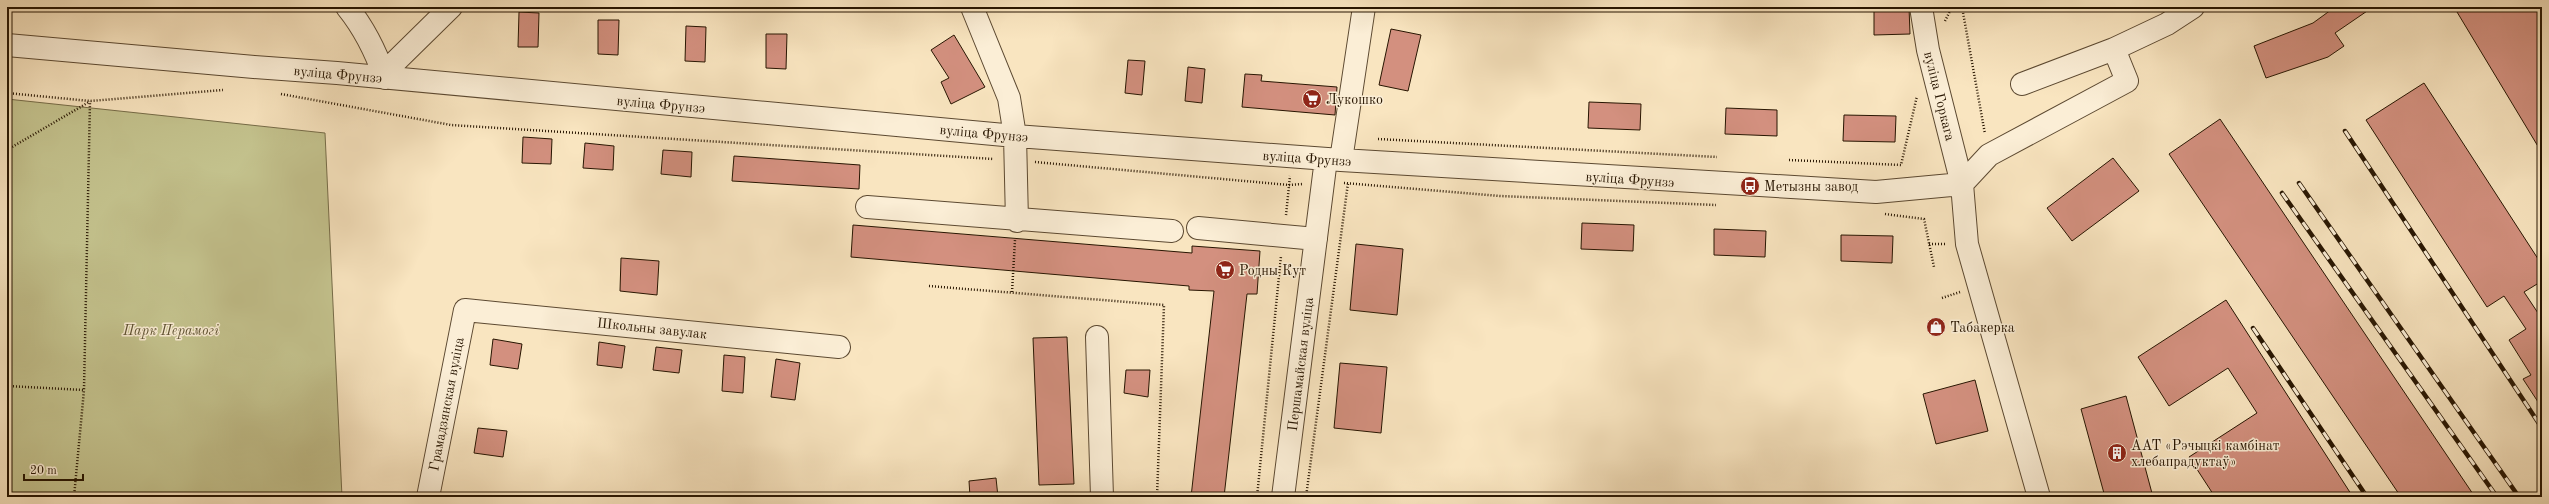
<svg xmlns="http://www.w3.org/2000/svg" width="2549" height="504" font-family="'Old Standard TT',serif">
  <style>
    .green { fill: #c4c38e; stroke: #766c48 }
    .building { fill: #d3907f; stroke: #271501 }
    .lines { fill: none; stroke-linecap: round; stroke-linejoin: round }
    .minor-casing { stroke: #5c4931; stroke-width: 24 }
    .path { stroke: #271501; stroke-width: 2.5; stroke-dasharray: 1 2; stroke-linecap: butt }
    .minor { stroke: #fbeed6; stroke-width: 22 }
    .rail-casing { stroke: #271501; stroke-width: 4.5 }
    .rail { stroke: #fbeed6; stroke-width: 3; stroke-dasharray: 9; stroke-linecap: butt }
    .labels { text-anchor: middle; stroke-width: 3; stroke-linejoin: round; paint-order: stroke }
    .street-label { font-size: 14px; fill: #271501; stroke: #fbeed6 }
    .poi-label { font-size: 14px; fill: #271501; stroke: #fbeed6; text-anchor: start }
    .park-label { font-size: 14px; font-style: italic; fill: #5e5232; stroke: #fbeed6 }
  </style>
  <rect width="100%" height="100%" fill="#f9e5c0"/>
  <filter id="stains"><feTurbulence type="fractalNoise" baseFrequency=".005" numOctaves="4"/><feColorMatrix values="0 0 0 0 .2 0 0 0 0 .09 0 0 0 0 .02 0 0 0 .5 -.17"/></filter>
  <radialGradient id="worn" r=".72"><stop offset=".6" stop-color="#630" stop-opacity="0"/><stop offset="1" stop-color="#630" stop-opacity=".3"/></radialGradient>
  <path class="green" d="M 7,99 L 325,133 L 342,497 L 7,497 Z"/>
  <path class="building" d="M 1874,7 L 1909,7 L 1910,34 L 1874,35 Z
    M 2335,7 L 2373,7 L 2335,33 L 2344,46 L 2328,57 L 2266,78 L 2254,46 L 2313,23 Z
    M 2454,7 L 2542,7 L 2542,153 Z
    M 519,12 L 539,13 L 538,47 L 518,47 Z
    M 598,20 L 619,20 L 618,55 L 598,54 Z
    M 686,26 L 706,27 L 705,62 L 685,61 Z
    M 1391,29 L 1421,35 L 1408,91 L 1379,85 Z
    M 766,34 L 787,34 L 786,69 L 766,68 Z
    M 954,35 L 985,87 L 951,104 L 941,82 L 949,78 L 931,50 Z
    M 1128,60 L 1145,61 L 1142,95 L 1125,93 Z
    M 1188,67 L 1205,69 L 1202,103 L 1185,101 Z
    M 1245,74 L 1262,75 L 1261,81 L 1337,87 L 1335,115 L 1242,107 Z
    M 2424,83 L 2542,265 L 2542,281 L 2524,292 L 2542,319 L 2542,408 L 2523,379 L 2531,375 L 2509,340 L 2526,329 L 2504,296 L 2487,307 L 2366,120 Z
    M 1589,102 L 1641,104 L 1640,130 L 1588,128 Z
    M 1726,108 L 1777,110 L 1777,136 L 1725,134 Z
    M 1844,115 L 1896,116 L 1895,142 L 1843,141 Z
    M 2220,119 L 2475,497 L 2401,497 L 2169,154 Z
    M 523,137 L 552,139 L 551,164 L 522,163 Z
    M 585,143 L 614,146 L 613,170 L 583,168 Z
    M 663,150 L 692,152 L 691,177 L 661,174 Z
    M 734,156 L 860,165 L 859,189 L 732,181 Z
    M 2113,158 L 2139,191 L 2072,241 L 2047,208 Z
    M 1582,223 L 1634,225 L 1633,251 L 1581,249 Z
    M 853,225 L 1192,253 L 1192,246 L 1260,251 L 1257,294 L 1247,294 L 1224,497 L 1191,497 L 1214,291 L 1189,290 L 1189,286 L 851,257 Z
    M 1714,229 L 1766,231 L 1765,257 L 1714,255 Z
    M 1841,235 L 1893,236 L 1892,263 L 1841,261 Z
    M 1356,244 L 1403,249 L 1397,315 L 1350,310 Z
    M 621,258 L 659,261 L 657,295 L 620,291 Z
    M 2226,300 L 2353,497 L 2215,497 L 2189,457 L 2257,413 L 2228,368 L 2169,406 L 2138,357 Z
    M 1067,337 L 1074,484 L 1039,485 L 1033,338 Z
    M 493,339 L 522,344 L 518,369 L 490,365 Z
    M 599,342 L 625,346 L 622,368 L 597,365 Z
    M 656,347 L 682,350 L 679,373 L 653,370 Z
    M 724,355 L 745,357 L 743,393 L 722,391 Z
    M 776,359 L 800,363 L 795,400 L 771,397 Z
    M 1340,363 L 1387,367 L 1381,433 L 1334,428 Z
    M 1126,370 L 1150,370 L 1148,397 L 1124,393 Z
    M 1975,380 L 1988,431 L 1936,444 L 1923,394 Z
    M 2126,396 L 2153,497 L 2105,497 L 2081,409 Z
    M 478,428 L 507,431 L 503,457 L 474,453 Z
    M 996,478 L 998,497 L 970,497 L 969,481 Z"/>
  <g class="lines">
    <g class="minor-casing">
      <path id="minor" d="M 347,7 C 364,28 376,52 385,78
        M 972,7 L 1009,98 L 1015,136 L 1017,221
        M 1921,7 L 1928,50 L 1962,184 L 1967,244 L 2039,497
        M 7,45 L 254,67 L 337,73 L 1015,136 L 1341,160 L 1876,192 L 1962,184
        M 2114,49 L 2167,24 L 2193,7
        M 385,78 L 396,61 L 451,7
        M 1341,160 L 1364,7
        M 1962,184 L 1989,155 L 2127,81 L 2114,49 L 2022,84
        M 867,207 L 1172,231
        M 1198,228 L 1316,239
        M 1097,337 L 1102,497
        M 428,497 L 465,310 L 839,347
        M 1283,497 L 1326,159"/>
    </g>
    <path class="path" d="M 1962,7 L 1985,134
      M 1945,21 L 1952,7
      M 7,93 L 90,101 L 223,90
      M 281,94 L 451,125 L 994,159
      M 1378,139 L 1717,157
      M 7,150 L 89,102
      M 1789,160 L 1901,165 L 1917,96
      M 1035,162 L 1289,185 L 1303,184
      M 1344,183 L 1500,196 L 1716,205
      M 1885,214 L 1924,219 L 1934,267
      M 1286,215 L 1290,176
      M 1929,244 L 1947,244
      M 929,286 L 1164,305 L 1157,497
      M 1012,292 L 1015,240
      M 1942,298 L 1960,292
      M 7,386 L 84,390 L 90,101
      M 74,497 L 84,390
      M 1257,497 L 1281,256
      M 1306,497 L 1348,183"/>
    <use href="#minor" class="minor"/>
    <g class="rail-casing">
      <path id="rail" d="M 2345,131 L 2542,428
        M 2299,183 L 2519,497
        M 2282,193 L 2497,497
        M 2253,328 L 2367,497"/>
    </g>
    <use href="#rail" class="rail"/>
  </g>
  <defs>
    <g id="supermarket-disc" transform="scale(1)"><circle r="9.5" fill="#8f2418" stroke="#fbeed6"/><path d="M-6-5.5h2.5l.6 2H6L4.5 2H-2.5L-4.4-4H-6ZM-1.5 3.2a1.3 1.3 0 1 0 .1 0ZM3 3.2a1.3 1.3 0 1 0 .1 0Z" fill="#fff"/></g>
    <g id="bus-disc" transform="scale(1)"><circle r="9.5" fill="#8f2418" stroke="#fbeed6"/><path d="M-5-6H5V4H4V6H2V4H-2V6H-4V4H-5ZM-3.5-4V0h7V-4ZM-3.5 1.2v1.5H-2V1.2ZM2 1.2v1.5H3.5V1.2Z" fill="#fff"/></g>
    <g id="shop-disc" transform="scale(1)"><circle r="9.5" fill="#8f2418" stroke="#fbeed6"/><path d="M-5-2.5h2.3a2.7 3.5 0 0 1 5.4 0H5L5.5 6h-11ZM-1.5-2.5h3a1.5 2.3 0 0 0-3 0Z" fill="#fff"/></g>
    <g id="building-disc" transform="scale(1)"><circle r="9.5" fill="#8f2418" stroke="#fbeed6"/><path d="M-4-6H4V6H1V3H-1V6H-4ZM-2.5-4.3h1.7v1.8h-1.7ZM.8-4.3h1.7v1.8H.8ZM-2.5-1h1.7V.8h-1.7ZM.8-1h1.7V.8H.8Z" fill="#fff"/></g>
  </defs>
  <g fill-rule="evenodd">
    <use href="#supermarket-disc" x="1312" y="99"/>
    <use href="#bus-disc" x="1750" y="186"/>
    <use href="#supermarket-disc" x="1225" y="270"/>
    <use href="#shop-disc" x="1936" y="327"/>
    <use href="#building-disc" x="2117" y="453"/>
  </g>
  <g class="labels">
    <g class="street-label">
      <text transform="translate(338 74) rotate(5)" y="5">вуліца Фрунзэ</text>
      <text transform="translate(1940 96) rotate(76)" y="5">вуліца Горкага</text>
      <text transform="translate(661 104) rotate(5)" y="5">вуліца Фрунзэ</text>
      <text transform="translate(984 133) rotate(5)" y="5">вуліца Фрунзэ</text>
      <text transform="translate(1307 158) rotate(4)" y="5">вуліца Фрунзэ</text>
      <text transform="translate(1630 179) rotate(4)" y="5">вуліца Фрунзэ</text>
      <text transform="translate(652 328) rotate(6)" y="5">Школьны завулак</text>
      <text transform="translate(1300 364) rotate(-83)" y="5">Першамайская вуліца</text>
      <text transform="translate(446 404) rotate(-79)" y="5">Грамадзянская вуліца</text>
    </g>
    <g class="poi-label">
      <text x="1326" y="104">Лукошко</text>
      <text x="1764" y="191">Метызны завод</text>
      <text x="1239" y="275">Родны Кут</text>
      <text x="1950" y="332">Табакерка</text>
      <text x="2131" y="450">ААТ «Рэчыцкі камбінат<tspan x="2131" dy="16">хлебапрадуктаў»</tspan></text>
    </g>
    <g class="park-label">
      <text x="171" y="335">Парк Перамогі</text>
    </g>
  </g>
  <rect width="2549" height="504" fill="none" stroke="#f9e5c0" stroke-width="24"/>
  <rect x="8" y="8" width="2533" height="488" fill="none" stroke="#271501" stroke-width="2"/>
  <rect x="12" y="12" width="2525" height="480" fill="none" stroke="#271501"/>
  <path d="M24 474v6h59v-6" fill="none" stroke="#271501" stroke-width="2"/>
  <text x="30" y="474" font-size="12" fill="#271501" stroke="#fbeed6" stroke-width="3" paint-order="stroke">20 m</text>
  <rect width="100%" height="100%" filter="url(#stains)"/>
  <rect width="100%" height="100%" fill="url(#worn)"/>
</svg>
